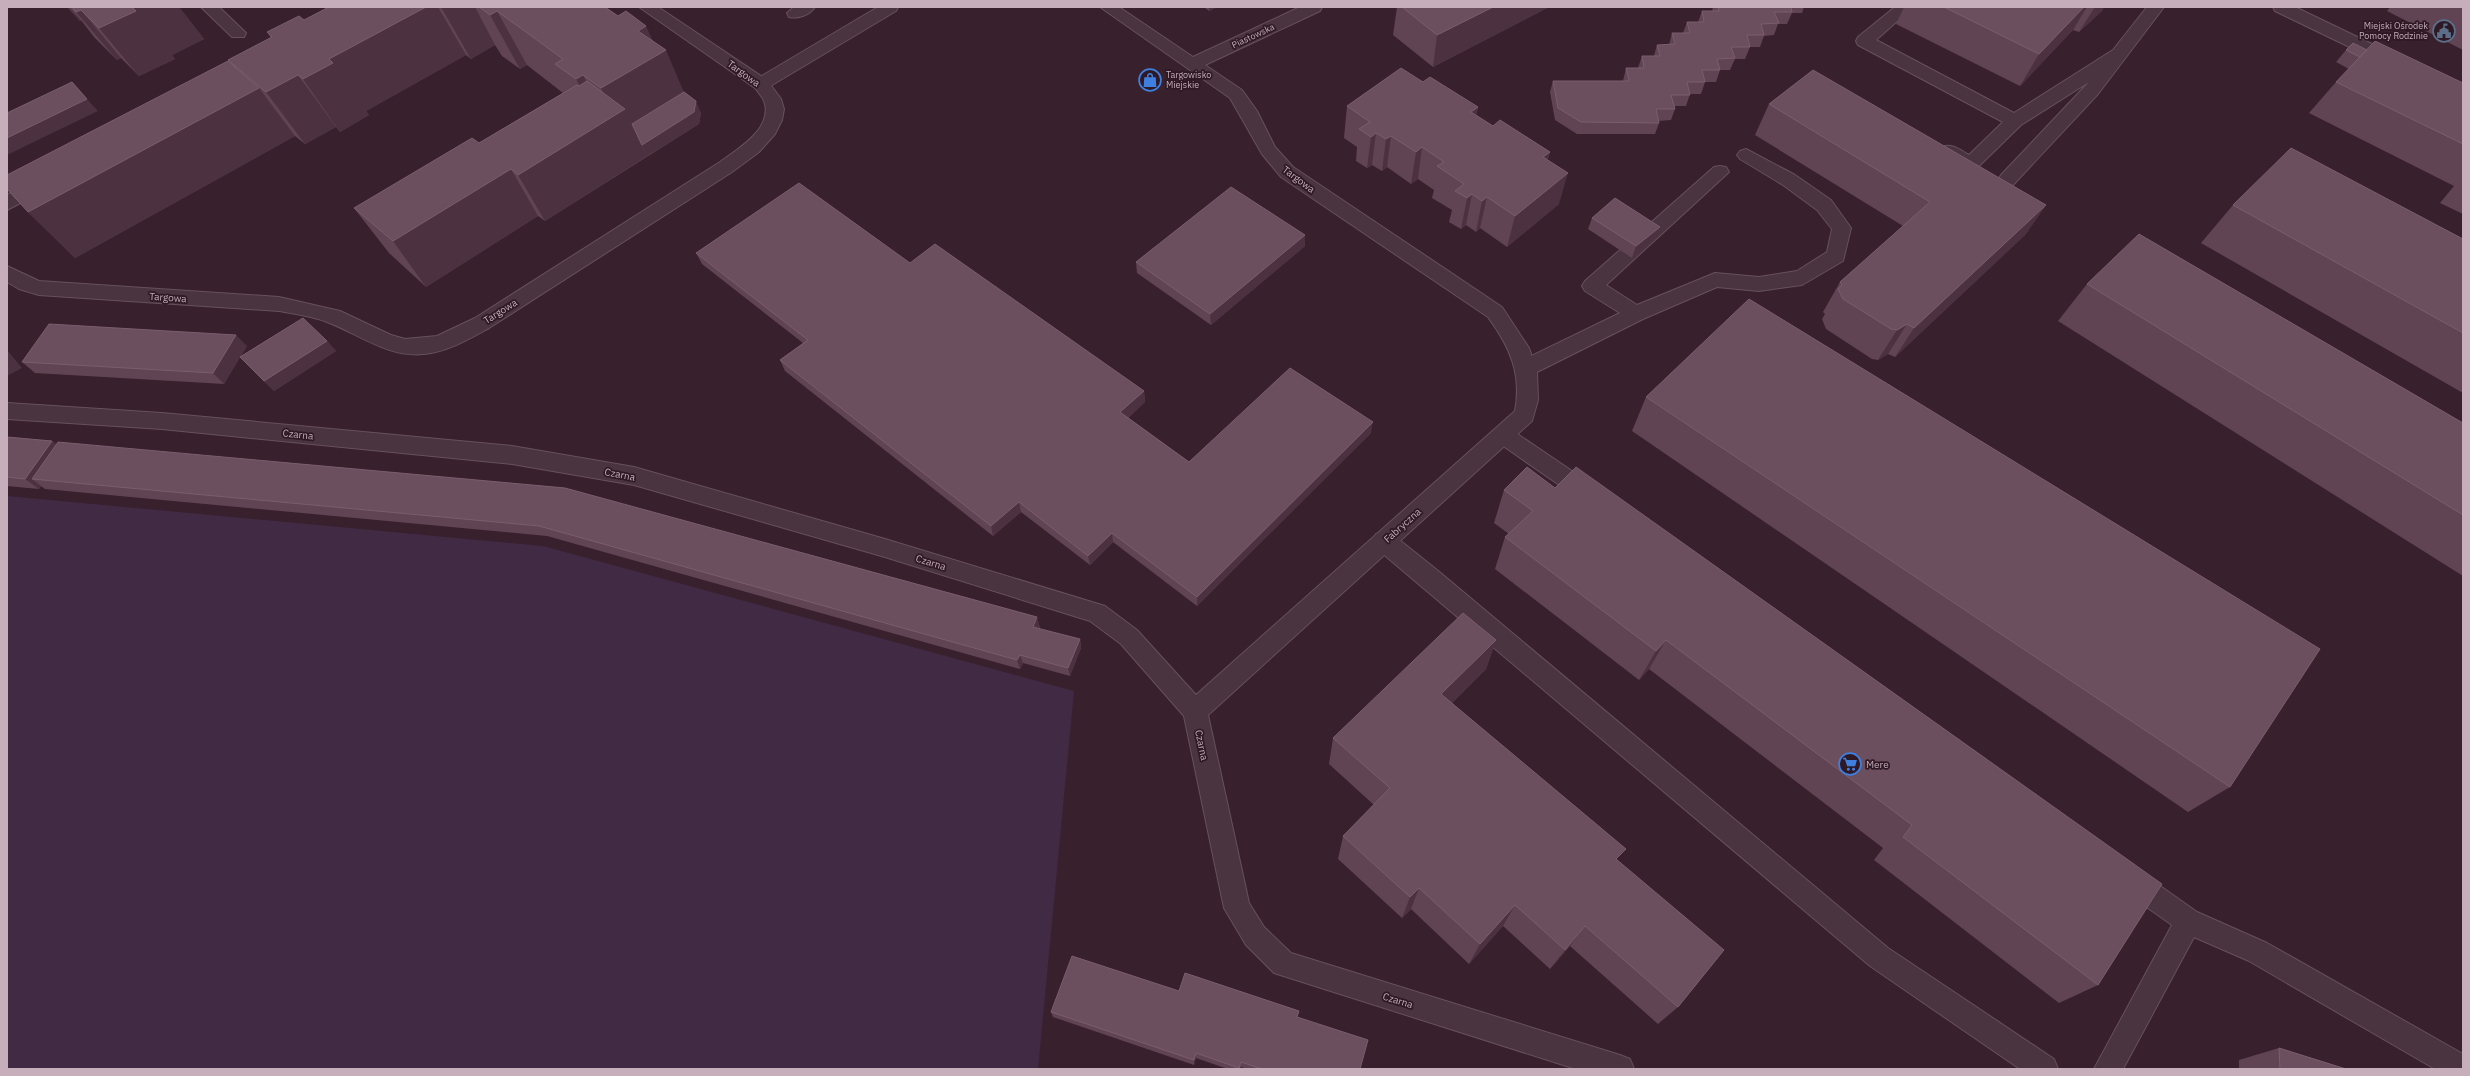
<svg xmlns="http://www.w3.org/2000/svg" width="2470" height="1076" font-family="'IBM Plex Sans',sans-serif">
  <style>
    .green { fill: #402a44 }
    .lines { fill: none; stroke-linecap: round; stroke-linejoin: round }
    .service-casing { stroke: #67515d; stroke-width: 2 }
    .minor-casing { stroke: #67515d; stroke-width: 2 }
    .service { fill: #49343f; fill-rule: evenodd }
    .minor { fill: #49343f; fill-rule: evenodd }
    .wall { fill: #614454 }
    .shaded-wall { fill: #4c3140 }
    .building { fill: #6c4f5f; stroke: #7a5e6d }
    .labels { text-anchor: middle; stroke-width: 3.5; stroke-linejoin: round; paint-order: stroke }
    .far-poi-label { font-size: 9px; fill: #c6aeba; stroke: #2e1924; text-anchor: end }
    .far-street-label { font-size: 9px; fill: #c6aeba; stroke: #2e1924 }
    .street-label { font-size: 10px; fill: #c6aeba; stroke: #2e1924 }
    .poi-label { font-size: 10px; fill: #c6aeba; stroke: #2e1924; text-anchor: start }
  </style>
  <rect width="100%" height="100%" fill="#39202d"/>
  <path class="green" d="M 7,496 L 543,546 L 1074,691 L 1038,1069 L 7,1069 Z"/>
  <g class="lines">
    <g class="service-casing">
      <path id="service" d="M 201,7 L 219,7 L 246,33 L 244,37 L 232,37 Z
        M 794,7 L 815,7 C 810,15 798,19 789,17 L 787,13 Z
        M 878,7 L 898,7 L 896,11 L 767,88 L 755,88 L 752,84 L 755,80 Z
        M 1895,7 L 1913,7 L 1876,40 L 2014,113 L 2113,50 L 2147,7 L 2164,7 L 2098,94 L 2013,185 L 2007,186 L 2001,185 L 1998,180 L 2001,175 L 2089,82 L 2021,125 L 1977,168 C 1966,172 1945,161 1939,151 L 1942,147 C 1952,143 1960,150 1969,155 L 2003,122 L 1858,45 L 1856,41 L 1858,37 Z
        M 1746,149 L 1795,175 L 1831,200 L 1851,228 L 1843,261 L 1802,285 L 1759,291 L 1717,287 L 1643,319 L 1533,374 L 1526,376 L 1519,374 L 1516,368 L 1519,362 L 1620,313 L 1585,291 L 1582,286 L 1585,281 L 1714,167 L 1720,166 L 1726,167 L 1729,172 L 1606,285 L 1637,305 L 1715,273 L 1759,277 L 1797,271 L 1827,252 L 1832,229 L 1817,210 L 1783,185 L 1740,159 L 1737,155 L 1740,151 Z
        M 1503,427 L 1510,429 L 1597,488 L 1600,494 L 1597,500 L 1589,503 L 1581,500 L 1496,441 L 1493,435 L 1496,429 Z
        M 1384,532 L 1392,534 L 1437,570 L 1888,948 L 2054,1059 L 2058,1069 L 2020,1069 L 1870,966 L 1376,548 L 1373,541 L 1376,534 Z
        M 2130,867 L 2139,871 L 2197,912 L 2267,943 L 2463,1054 L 2463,1069 L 2435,1069 L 2249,961 L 2194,937 L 2123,1069 L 2094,1069 L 2172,925 L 2121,889 L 2117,880 L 2121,871 Z"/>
    </g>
    <g class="minor-casing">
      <path id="minor" d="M 639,7 L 658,7 L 767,80 L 781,99 L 784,109 L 782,120 L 775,134 L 759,152 L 732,172 L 489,328 C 469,339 447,352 424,354 C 388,358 359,334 327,322 C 312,316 295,314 279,311 L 39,295 L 19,289 L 7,282 L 7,266 L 39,281 L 279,297 L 340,311 L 391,335 L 405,339 L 437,336 L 475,318 L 720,162 C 738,149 774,128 764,101 C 762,96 758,92 755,88 Z
        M 1100,7 L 1119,7 L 1193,57 L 1300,7 L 1322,7 L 1320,11 L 1205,65 L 1242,90 L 1257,111 L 1275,147 L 1293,167 L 1502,307 L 1529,348 L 1537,372 L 1538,400 L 1532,421 L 1208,715 L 1249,903 L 1264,927 L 1291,953 L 1620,1055 L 1630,1059 L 1634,1069 L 1576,1069 L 1274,973 L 1246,945 L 1224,908 L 1184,716 L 1121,644 L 1090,621 L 885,557 L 634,485 L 512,464 L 162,429 L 7,419 L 7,403 L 162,413 L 512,446 L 634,467 L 885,539 L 1105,606 L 1137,630 L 1196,695 L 1515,411 C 1522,374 1510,347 1488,317 L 1281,177 L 1262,154 L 1230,98 Z
        M 2273,7 L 2295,7 L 2401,58 L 2404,62 L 2401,66 L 2389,66 L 2275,11 Z
        M 41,177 L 47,179 L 50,184 L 47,189 L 7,210 L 7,195 Z"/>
    </g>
    <use href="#service" class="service"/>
    <use href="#minor" class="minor"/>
  </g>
  <path class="wall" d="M 67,7 L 179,7 L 204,39 L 172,55 L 175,59 L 139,76 L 121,58 L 117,60 L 94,37 L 81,20 L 80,21 Z
    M 329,7 L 605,7 L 653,41 L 684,92 L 701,113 L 699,124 L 545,221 L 538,216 L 426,287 L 389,253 L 354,208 L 479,143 L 563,93 L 527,65 L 520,69 L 502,56 L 495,45 L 471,59 L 466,55 L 366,111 L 369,115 L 340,132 L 336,127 L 305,144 L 295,136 L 75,258 L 28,212 L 231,64 L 228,60 L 271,38 L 267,32 L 304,20 Z
    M 1204,7 L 1217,7 L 1209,11 Z
    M 1397,7 L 1549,7 L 1433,67 L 1393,35 Z
    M 1713,7 L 1804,7 L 1802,13 L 1792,13 L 1787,24 L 1778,24 L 1774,35 L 1764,36 L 1760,47 L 1750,47 L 1745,59 L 1735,59 L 1730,70 L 1720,70 L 1716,82 L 1705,82 L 1701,94 L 1690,94 L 1686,106 L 1674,106 L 1675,109 L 1671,120 L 1658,121 L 1659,123 L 1655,134 L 1577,134 L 1555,120 L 1550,92 L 1553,81 L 1623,81 L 1626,68 L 1638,68 L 1642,56 L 1654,56 L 1657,45 L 1669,45 L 1672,33 L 1683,33 L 1687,22 L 1698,22 L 1702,11 L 1712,11 Z
    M 1904,7 L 2104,7 L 2102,11 L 2079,32 L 2073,30 L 2020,86 L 1896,24 Z
    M 2390,7 L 2463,7 L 2463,50 L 2387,11 Z
    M 2346,50 L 2463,83 L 2463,214 L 2440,203 L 2454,186 L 2309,113 L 2336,82 L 2349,69 L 2336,62 Z
    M 1423,82 L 1478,107 L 1476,115 L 1493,126 L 1550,152 L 1547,160 L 1559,204 L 1507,247 L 1480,228 L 1476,232 L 1466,225 L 1461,229 L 1449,222 L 1452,210 L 1432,198 L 1434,190 L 1418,179 L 1411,184 L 1387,167 L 1382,171 L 1372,165 L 1367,168 L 1356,161 L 1357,147 L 1344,138 L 1347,106 Z
    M 1769,104 L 2046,205 L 2025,235 L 1895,357 L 1888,354 L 1878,360 L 1872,359 L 1826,329 L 1822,319 L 1825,314 L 1823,312 L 1840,282 L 1903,226 L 1755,135 Z
    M 2233,205 L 2463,239 L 2463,393 L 2201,243 Z
    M 1592,218 L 1656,238 L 1632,258 L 1588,229 Z
    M 1305,235 L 1305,246 L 1211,325 L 1137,273 L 1136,262 Z
    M 696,253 L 910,263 L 1144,391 L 1145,402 L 1128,418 L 1189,462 L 1371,433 L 1197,606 L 1113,542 L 1090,565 L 1021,512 L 993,536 L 785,371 L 780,360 L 803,343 L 702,264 Z
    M 2087,284 L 2463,423 L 2463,576 L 2058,321 Z
    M 327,341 L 336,351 L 274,391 L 240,357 L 224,384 L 35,373 L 22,362 L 247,346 L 241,356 Z
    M 1646,397 L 2230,787 L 2188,812 L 1632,431 Z
    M 7,437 L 52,441 L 56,444 L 565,488 L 1040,627 L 1039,629 L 1080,639 L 1081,648 L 1070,676 L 1023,663 L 1020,669 L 547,536 L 45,489 L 41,486 L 39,489 L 7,486 Z
    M 1527,467 L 2098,985 L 2059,1003 L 1874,860 L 1883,848 L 1649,669 L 1639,680 L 1495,569 L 1505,537 L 1509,534 L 1494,523 L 1504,490 Z
    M 1496,640 L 1486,669 L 1452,703 L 1617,860 L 1678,1007 L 1658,1024 L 1570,946 L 1550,969 L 1503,926 L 1469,964 L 1411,909 L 1402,918 L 1338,859 L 1343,836 L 1374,805 L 1329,764 L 1333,738 Z
    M 1179,991 L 1298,1017 L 1360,1069 L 1248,1069 L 1241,1067 L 1240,1069 L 1228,1069 L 1196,1058 L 1194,1065 L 1053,1017 L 1051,1012 Z
    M 2279,1048 L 2346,1069 L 2239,1069 L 2239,1060 Z"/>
  <path class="shaded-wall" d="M 68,7 L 69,7 L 81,20 L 80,21 Z
    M 133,7 L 179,7 L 204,39 L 172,55 L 175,59 L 139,76 L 99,28 Z
    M 426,7 L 438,7 L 466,55 L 366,111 L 369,115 L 340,132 L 303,79 L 329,59 Z
    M 441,7 L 475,7 L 495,45 L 471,59 Z
    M 1209,7 L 1217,7 L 1209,11 Z
    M 1493,7 L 1549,7 L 1433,67 L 1437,35 Z
    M 2084,7 L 2087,7 L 2073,30 L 2020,86 L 2039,54 Z
    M 2095,7 L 2104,7 L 2102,11 L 2079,32 Z
    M 81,10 L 121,58 L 117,60 L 76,12 Z
    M 497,11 L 527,65 L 520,69 L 490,15 Z
    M 646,26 L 659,54 L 666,50 L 689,104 L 637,136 L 647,156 L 545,221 L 518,175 L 599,125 L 576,79 L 583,75 L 606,120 L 615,115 L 601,88 L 638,31 Z
    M 298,75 L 336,127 L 305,144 L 266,92 Z
    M 259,88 L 295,136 L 75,258 L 28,212 Z
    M 87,99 L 98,111 L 7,155 L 7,138 Z
    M 696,101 L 701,113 L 699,124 L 647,156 L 642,145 Z
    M 1478,107 L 1472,139 L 1471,112 Z
    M 1376,133 L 1372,165 L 1367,168 L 1371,137 Z
    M 1391,136 L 1387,167 L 1382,171 L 1386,139 Z
    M 1422,147 L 1418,179 L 1411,184 L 1416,152 Z
    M 1550,152 L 1542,183 L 1543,157 Z
    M 511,169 L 538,216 L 426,287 L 393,241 Z
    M 1568,173 L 1559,204 L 1507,247 L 1515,216 Z
    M 1472,194 L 1466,225 L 1461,229 L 1467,198 Z
    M 1487,197 L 1480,228 L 1476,232 L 1482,201 Z
    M 2046,205 L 2025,235 L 1895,357 L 1914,328 Z
    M 1660,227 L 1656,238 L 1632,258 L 1636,246 Z
    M 1305,235 L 1305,246 L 1211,325 L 1210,314 Z
    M 1907,324 L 1888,354 L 1878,360 L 1897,330 Z
    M 236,335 L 247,346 L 224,384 L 213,373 Z
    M 327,341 L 336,351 L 274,391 L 264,381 Z
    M 7,350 L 22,368 L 7,376 Z
    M 1144,391 L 1145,402 L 1122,423 L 1120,412 Z
    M 1373,422 L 1371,433 L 1197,606 L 1197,597 Z
    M 52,441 L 65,451 L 32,479 L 41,486 L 39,489 L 25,479 Z
    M 1019,502 L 1021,512 L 993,536 L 991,526 Z
    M 1112,533 L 1113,542 L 1090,565 L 1088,556 Z
    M 1037,617 L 1040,627 L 1035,636 L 1033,627 Z
    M 1080,639 L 1081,648 L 1070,676 L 1068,668 Z
    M 1496,640 L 1486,669 L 1433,722 L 1441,694 Z
    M 1666,640 L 1649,669 L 1639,680 L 1656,651 Z
    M 1020,655 L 1023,663 L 1020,669 L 1017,660 Z
    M 1419,888 L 1411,909 L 1402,918 L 1410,897 Z
    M 1515,905 L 1503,926 L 1469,964 L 1480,944 Z
    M 1585,926 L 1570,946 L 1550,969 L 1565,950 Z
    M 1196,1053 L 1196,1058 L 1194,1065 L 1194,1060 Z"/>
  <path class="building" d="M 72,7 L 133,7 L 132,7 L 136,11 L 99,28 L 81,10 L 76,12 Z
    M 329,7 L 426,7 L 329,59 L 333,63 L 303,79 L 298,75 L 266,92 L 228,60 L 272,37 L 267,32 L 299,16 L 304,20 Z
    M 479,7 L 605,7 L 618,16 L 626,11 L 646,26 L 638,31 L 666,50 L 601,88 L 583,75 L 576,79 L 555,64 L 563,59 L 497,11 L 490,15 Z
    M 1402,7 L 1493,7 L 1437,35 Z
    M 1718,7 L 1791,7 L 1792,12 L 1774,12 L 1779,23 L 1761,24 L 1764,35 L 1747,35 L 1750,47 L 1731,47 L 1735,58 L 1717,59 L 1720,70 L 1702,70 L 1705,82 L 1687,82 L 1690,95 L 1671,95 L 1675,109 L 1656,109 L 1659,123 L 1581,122 L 1558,108 L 1553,81 L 1629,81 L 1626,68 L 1644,68 L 1642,56 L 1660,56 L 1657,45 L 1675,44 L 1672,33 L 1690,33 L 1687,22 L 1704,22 L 1702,11 L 1719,11 Z
    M 1944,7 L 2084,7 L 2039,54 Z
    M 2375,41 L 2463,83 L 2463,144 L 2336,82 Z
    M 2353,43 L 2367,50 L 2360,57 L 2346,50 Z
    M 228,61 L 259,88 L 28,212 L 7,189 L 7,175 Z
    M 1401,68 L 1423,82 L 1430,77 L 1478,107 L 1471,112 L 1493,126 L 1500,120 L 1550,152 L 1543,157 L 1568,173 L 1515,216 L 1487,197 L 1482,201 L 1472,194 L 1467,198 L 1455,191 L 1464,184 L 1437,166 L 1444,162 L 1422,147 L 1416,152 L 1391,136 L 1386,139 L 1376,133 L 1371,137 L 1359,129 L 1370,122 L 1347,106 Z
    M 1813,70 L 2046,205 L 1914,328 L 1907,324 L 1897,330 L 1891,329 L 1843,299 L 1838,289 L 1842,285 L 1840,282 L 1930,202 L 1769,104 Z
    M 587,81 L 625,109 L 518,175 L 511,169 L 393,241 L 354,208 L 472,138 L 479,143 L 577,85 L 579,86 Z
    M 72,82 L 87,99 L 7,138 L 7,113 Z
    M 684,92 L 696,101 L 694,112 L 642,145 L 632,124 Z
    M 2291,148 L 2463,239 L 2463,333 L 2233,205 Z
    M 799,183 L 910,263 L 935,244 L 1144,391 L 1120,412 L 1189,462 L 1290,368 L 1373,422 L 1197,597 L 1112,533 L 1088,556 L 1019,502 L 991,526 L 780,360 L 808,340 L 696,253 Z
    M 1231,187 L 1305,235 L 1210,314 L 1136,262 Z
    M 1615,198 L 1660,227 L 1636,246 L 1592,218 Z
    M 2139,234 L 2463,423 L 2463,515 L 2087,284 Z
    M 1749,299 L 2320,649 L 2230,787 L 1646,397 Z
    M 303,318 L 327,341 L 264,381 L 240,357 Z
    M 49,324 L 236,335 L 213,373 L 22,362 Z
    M 7,437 L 52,441 L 25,479 L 7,477 Z
    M 58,442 L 565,488 L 1037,617 L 1033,627 L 1080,639 L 1068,668 L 1020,655 L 1017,660 L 539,526 L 32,479 Z
    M 1527,467 L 1555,488 L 1576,467 L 2162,884 L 2098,985 L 1903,837 L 1912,825 L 1666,640 L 1656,651 L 1505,537 L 1533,511 L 1504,490 Z
    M 1463,613 L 1496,640 L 1441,694 L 1626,849 L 1616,859 L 1724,950 L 1678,1007 L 1585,926 L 1565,950 L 1515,905 L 1480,944 L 1419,888 L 1410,897 L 1343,836 L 1390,788 L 1333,738 Z
    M 1072,956 L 1179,991 L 1185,973 L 1299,1011 L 1297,1017 L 1368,1040 L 1360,1069 L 1262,1069 L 1241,1062 L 1239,1068 L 1196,1053 L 1194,1060 L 1051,1012 Z
    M 2279,1048 L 2346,1069 L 2280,1069 Z"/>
  <defs>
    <g id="civic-ring" transform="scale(1.15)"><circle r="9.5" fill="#2e1924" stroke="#5c6f8a" stroke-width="1.5"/><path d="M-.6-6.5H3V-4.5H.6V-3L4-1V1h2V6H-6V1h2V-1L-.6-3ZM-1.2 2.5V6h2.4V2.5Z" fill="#5c6f8a"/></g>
    <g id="shop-ring" transform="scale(1.15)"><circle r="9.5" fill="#2e1924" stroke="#3f7fe0" stroke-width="1.5"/><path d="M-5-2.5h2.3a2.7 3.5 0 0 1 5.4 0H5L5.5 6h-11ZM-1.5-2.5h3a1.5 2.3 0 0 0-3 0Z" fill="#3f7fe0"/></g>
    <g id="supermarket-ring" transform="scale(1.15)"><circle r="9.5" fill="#2e1924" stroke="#3f7fe0" stroke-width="1.5"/><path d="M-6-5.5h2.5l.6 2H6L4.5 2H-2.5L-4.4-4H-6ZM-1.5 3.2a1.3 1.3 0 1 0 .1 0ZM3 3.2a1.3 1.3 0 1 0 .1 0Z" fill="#3f7fe0"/></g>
  </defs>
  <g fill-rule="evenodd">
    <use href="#civic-ring" x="2444" y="31"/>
    <use href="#shop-ring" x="1150" y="80"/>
    <use href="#supermarket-ring" x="1850" y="764"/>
  </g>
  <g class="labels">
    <g class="far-poi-label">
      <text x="2428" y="29">Miejski Ośrodek<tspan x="2428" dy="10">Pomocy Rodzinie</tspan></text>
      <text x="1166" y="78" text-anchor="start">Targowisko<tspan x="1166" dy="10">Miejskie</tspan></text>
    </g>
    <g class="far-street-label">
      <text transform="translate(1253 36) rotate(-25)" y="3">Piastowska</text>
    </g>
    <g class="street-label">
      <text transform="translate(744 73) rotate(36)" y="4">Targowa</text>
      <text transform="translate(1299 179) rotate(37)" y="4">Targowa</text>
      <text transform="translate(168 297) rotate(4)" y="4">Targowa</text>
      <text transform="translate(500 311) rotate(-32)" y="4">Targowa</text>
      <text transform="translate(298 434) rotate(6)" y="4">Czarna</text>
      <text transform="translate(620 474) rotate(11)" y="4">Czarna</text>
      <text transform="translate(1402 525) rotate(-42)" y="4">Fabryczna</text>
      <text transform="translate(931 562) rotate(17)" y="4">Czarna</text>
      <text transform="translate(1202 745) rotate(78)" y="4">Czarna</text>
      <text transform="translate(1398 1000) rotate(17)" y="4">Czarna</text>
    </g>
    <g class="poi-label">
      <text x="1866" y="768">Mere</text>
    </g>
  </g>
  <rect width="2470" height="1076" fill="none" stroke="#c6aeba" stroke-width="16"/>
</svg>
